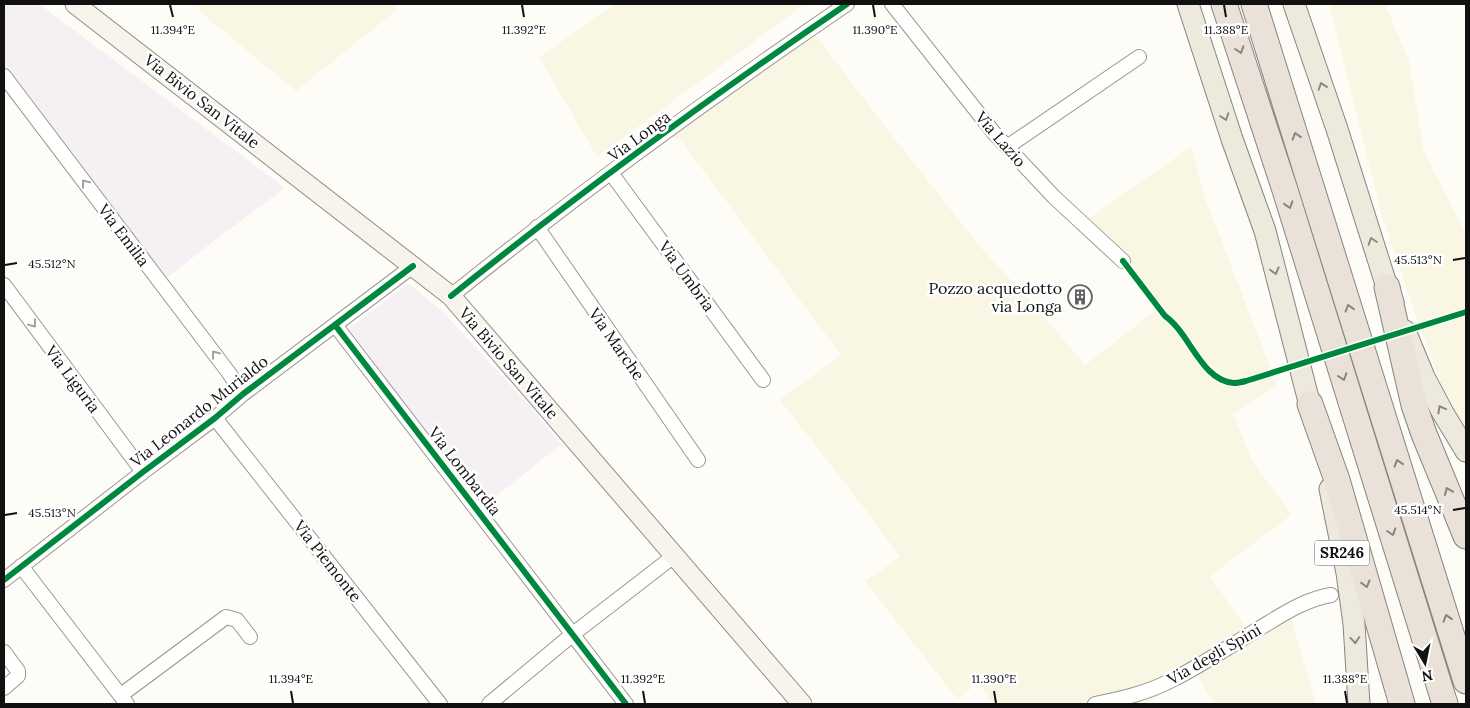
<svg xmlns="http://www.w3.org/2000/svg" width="1470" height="708" font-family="Lora,serif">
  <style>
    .industrial { fill: #f5f0f3 }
    .farmland { fill: #f9f7e4 }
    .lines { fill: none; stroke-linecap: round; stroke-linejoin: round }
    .street-casing { stroke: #979795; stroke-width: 16 }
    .secondary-casing { stroke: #8e8d8b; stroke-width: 21 }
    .primary-casing { stroke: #858482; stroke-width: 23 }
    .highway-casing { stroke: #858482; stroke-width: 27 }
    .street { stroke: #fffffe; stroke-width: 14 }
    .secondary { stroke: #f6f4eb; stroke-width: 19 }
    .primary { stroke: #ede9dc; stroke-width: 21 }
    .highway { stroke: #eae1d8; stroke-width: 25 }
    .cycleway-casing { stroke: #fff; stroke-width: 9 }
    .cycleway { stroke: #00873e; stroke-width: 6 }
    .oneway { stroke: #88837e }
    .oneway2 { stroke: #8a8881 }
    .oneway3 { stroke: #a0a09f }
    .ticks { fill: none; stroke: #111; stroke-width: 2 }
    .labels { text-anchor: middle; stroke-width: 5; stroke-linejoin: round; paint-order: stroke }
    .shield { fill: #fff; stroke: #585858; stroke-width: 1 }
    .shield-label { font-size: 15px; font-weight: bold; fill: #111 }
    .street-label { font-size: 16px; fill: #111; stroke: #fff }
    .poi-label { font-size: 16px; fill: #111; stroke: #fff; text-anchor: end }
    .ticks-label { font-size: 12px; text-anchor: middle; fill: #111; stroke: #fff; stroke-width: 5; stroke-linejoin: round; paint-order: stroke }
  </style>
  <rect width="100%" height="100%" fill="#fdfcf7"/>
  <path class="industrial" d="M 4,4 L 39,4 L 285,188 L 215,240 L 163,281 L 4,71 Z
    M 410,284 L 445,314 L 535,412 L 566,450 L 560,445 L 479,510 L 344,332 L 406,285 Z"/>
  <path class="farmland" d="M 199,4 L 394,4 L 398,9 L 296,91 L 200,12 Z
    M 616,4 L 805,4 L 597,157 L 539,57 Z
    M 1329,4 L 1385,4 L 1409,61 L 1423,147 L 1431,166 L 1466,233 L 1466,452 L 1416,316 L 1380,210 Z
    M 810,28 L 898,143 L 981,248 L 1027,297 L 1085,365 L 1156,310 L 1164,314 L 1146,288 L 1088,219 L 1191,147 L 1204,195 L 1277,385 L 1233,414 L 1252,460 L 1291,514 L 1286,519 L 1210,576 L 1253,638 L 1290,614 L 1316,704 L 1214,704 L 1197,675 L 1145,704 L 993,704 L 978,683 L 957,699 L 865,581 L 900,557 L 862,505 L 780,400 L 841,355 L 679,138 L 676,140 L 669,131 Z"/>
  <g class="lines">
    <g class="street-casing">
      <path id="street" d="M 892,4 L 994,133 L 1054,197 L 1123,261
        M 4,76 L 229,373 L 243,394
        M 1007,147 L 1139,57
        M 611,173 L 763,380
        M 537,227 L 698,460
        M 4,285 L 143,472
        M 451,296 C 579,193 712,96 847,4
        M 335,325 L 626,704
        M 215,418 L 440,704
        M 21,566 L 127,704
        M 4,580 L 143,472 L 215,418 L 243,394 L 413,266
        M 4,652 L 18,671 L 18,676 L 4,688
        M 121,695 L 226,617 L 237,620 L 250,637
        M 489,704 L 573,634 L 674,556
        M 1095,704 C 1121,699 1147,693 1172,680 C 1200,666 1227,648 1255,631 C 1279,617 1302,600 1331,595"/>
    </g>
    <g class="secondary-casing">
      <path id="secondary" d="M 75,4 L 451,296 L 802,704"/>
    </g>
    <g class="primary-casing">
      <path id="primary" d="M 1188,4 L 1232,139 L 1265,231 L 1314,421
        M 1294,4 L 1337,129 L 1387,287 L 1393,302
        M 1405,331 L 1424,377 L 1443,413 L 1466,451
        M 1330,489 L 1347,573 L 1354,624 L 1359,704"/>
    </g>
    <g class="highway-casing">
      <path id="highway" d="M 1224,4 L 1285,190 L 1445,704
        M 1254,4 L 1466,681
        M 1387,287 L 1414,405 L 1424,434 L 1466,536
        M 1310,404 L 1337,480 L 1402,704"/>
    </g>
    <use href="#street" class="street"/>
    <use href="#secondary" class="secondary"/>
    <use href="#primary" class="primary"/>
    <use href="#highway" class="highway"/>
    <g class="cycleway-casing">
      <path id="cycleway" d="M 1123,261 L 1165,316 C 1190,333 1201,381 1234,383 C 1238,383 1242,382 1246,381 L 1466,312
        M 451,296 C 579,193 712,96 847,4
        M 335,325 L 626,704
        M 4,580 L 143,472 L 215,418 L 243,394 L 413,266"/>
    </g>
    <use href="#cycleway" class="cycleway"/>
  </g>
  <defs><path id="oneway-chevron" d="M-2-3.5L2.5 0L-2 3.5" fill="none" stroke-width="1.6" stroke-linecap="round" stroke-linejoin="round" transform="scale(1.25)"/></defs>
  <g class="oneway">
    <use href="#oneway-chevron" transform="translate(1240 50) rotate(72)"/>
    <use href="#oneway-chevron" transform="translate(1296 136) rotate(-107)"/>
    <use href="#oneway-chevron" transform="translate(1289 205) rotate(73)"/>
    <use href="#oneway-chevron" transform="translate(1349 308) rotate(-107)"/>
    <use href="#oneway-chevron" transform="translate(1343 377) rotate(72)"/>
    <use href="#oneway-chevron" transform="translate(1398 463) rotate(-107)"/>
    <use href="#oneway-chevron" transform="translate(1448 491) rotate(-112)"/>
    <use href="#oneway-chevron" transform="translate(1392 532) rotate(72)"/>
    <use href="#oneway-chevron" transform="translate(1366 584) rotate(75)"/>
    <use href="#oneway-chevron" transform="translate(1447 618) rotate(-107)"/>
  </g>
  <g class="oneway2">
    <use href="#oneway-chevron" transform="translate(1322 86) rotate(-109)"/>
    <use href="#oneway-chevron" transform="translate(1225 117) rotate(72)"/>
    <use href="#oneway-chevron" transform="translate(1372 241) rotate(-108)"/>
    <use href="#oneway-chevron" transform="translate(1275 271) rotate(75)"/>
    <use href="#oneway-chevron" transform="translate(1441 409) rotate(-119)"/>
    <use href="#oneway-chevron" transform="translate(1355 640) rotate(86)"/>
  </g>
  <g class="oneway3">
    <use href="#oneway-chevron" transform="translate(85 183) rotate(-127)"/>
    <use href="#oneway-chevron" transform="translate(33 324) rotate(53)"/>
    <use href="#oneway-chevron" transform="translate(215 354) rotate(-127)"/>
  </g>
  <path class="ticks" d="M 170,5 L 173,17M 522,5 L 524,17M 873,5 L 875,17M 1224,5 L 1226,17M 1453,260 L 1465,258M 5,265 L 17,263M 1453,510 L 1465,508M 5,515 L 17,513M 291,691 L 293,703M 643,691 L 645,703M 994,691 L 996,703M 1345,691 L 1347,703"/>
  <defs>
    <g id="building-ring" transform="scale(1.25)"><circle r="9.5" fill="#fff" stroke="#646362" stroke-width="1.5"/><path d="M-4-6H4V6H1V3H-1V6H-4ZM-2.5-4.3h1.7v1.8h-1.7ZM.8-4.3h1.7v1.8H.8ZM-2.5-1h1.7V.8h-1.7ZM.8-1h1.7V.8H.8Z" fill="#646362"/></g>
  </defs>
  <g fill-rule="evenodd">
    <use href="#building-ring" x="1080" y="297"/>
  </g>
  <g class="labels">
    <rect class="shield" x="1314.5" y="540.5" width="55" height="25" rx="4"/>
    <g class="shield-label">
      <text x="1342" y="558">SR246</text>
    </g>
    <g class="street-label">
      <text transform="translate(202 101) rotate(38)" y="6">Via Bivio San Vitale</text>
      <text transform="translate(639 136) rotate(-36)" y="6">Via Longa</text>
      <text transform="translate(1001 139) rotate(49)" y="6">Via Lazio</text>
      <text transform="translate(124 235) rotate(53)" y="6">Via Emilia</text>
      <text transform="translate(687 276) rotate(54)" y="6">Via Umbria</text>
      <text transform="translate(617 344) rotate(55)" y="6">Via Marche</text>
      <text transform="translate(509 363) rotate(49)" y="6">Via Bivio San Vitale</text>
      <text transform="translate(73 379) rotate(53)" y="6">Via Liguria</text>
      <text transform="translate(199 411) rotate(-38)" y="6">Via Leonardo Murialdo</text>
      <text transform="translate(465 471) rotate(52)" y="6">Via Lombardia</text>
      <text transform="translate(328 561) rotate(52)" y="6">Via Piemonte</text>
      <text transform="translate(1214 654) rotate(-30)" y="6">Via degli Spini</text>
    </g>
    <g class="poi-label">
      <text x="1062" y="294">Pozzo acquedotto<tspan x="1062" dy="18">via Longa</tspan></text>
    </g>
  </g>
  <g class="ticks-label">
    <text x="173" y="34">11.394°E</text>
    <text x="524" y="34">11.392°E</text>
    <text x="875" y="34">11.390°E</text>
    <text x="1226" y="34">11.388°E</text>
    <text x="1418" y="264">45.513°N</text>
    <text x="52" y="268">45.512°N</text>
    <text x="1418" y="514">45.514°N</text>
    <text x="52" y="517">45.513°N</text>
    <text x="291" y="683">11.394°E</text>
    <text x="643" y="683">11.392°E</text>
    <text x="994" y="683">11.390°E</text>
    <text x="1345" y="683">11.388°E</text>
  </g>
  <rect width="1470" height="708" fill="none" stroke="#111111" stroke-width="10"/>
  <g transform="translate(1425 663) rotate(170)" stroke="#ffffff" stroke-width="4" paint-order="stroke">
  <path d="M0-4L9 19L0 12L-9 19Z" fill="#111111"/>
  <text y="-8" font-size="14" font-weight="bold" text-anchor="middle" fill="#111111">N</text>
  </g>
</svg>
